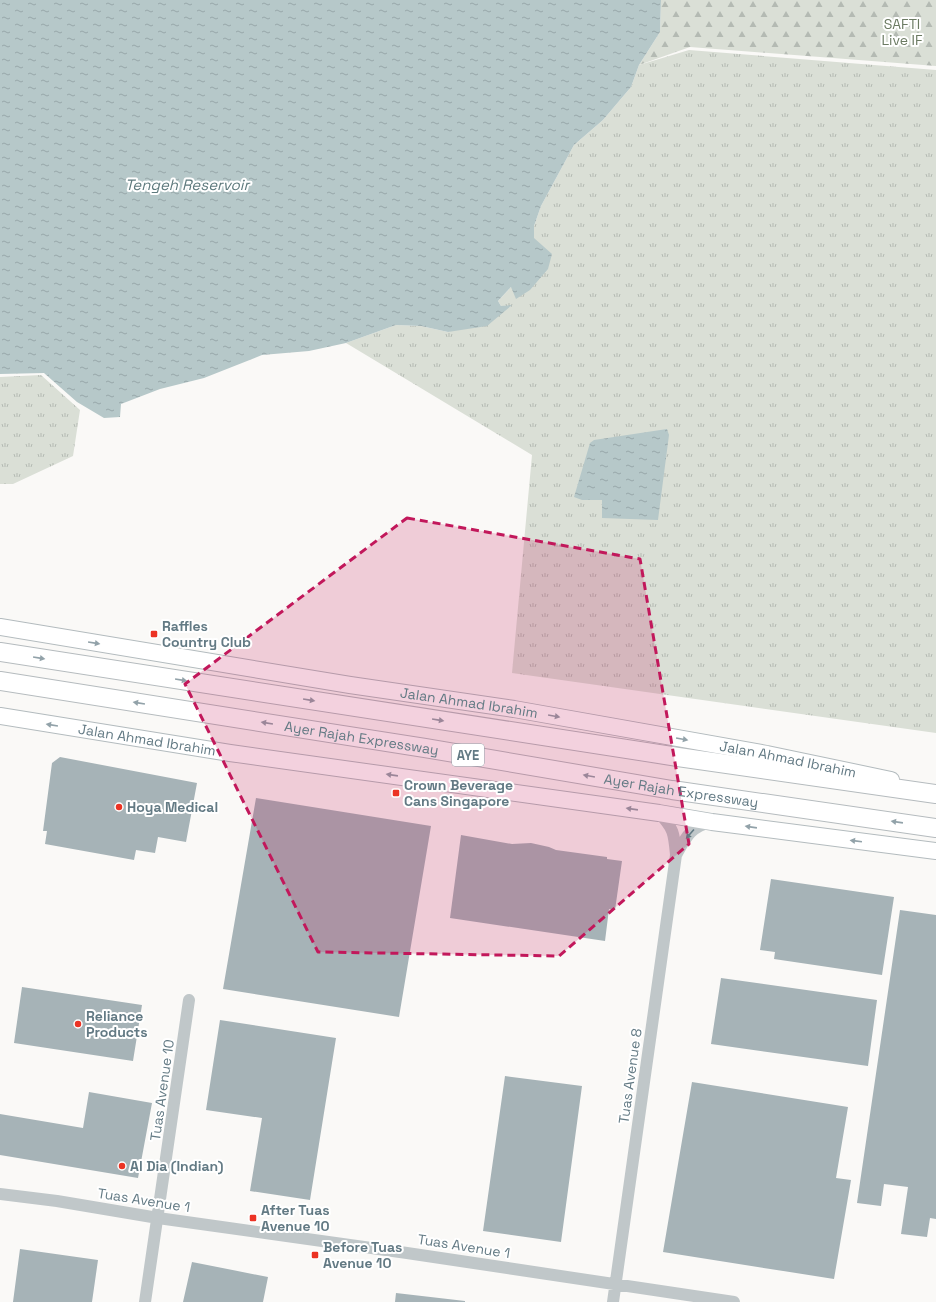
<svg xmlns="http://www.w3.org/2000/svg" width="936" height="1302" font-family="'Space Grotesk',sans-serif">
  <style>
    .grass { fill: url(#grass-tufts) }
    .forest { fill: url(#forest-firs) }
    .water { fill: url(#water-ripples) }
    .building { fill: #a6b3b7 }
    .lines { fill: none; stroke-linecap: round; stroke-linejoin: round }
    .major-casing { stroke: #b3bbbe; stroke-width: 18 }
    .highway-casing { stroke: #b5bbbe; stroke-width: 20 }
    .minor { stroke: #c0c7c9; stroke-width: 12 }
    .major { stroke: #fff; stroke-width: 16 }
    .highway { stroke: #fff; stroke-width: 18 }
    .oneway { fill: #92a2a9 }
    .oneway2 { fill: #637a84 }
    .marked { fill: #c2185b; fill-opacity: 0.2; stroke: #c2185b; stroke-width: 3; stroke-dasharray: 8 5; stroke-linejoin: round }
    .poi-dot { fill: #ec3324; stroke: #fff; stroke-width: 1.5 }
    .labels { text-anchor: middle; stroke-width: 4; stroke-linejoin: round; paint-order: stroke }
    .shield { fill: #fff; stroke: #92a2a9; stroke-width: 1 }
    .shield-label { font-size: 13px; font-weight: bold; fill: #637a84 }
    .park-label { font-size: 14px; fill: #6b7a62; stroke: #fff }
    .poi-label { font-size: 14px; font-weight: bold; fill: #637a84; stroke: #fff; text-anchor: start }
    .street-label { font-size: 14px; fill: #637a84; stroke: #fff }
    .water-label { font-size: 15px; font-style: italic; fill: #5e7a7d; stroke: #fff }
  </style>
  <defs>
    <pattern id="grass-tufts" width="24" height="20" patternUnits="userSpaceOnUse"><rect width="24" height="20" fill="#dadfd6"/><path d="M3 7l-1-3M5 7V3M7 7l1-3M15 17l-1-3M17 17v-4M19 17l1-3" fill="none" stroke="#b4bab3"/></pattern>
    <pattern id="forest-firs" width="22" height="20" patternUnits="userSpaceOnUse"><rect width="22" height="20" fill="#dadfd6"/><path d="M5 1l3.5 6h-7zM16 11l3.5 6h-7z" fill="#b4bab3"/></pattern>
    <pattern id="water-ripples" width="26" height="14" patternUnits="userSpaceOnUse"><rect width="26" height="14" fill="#b6c8c9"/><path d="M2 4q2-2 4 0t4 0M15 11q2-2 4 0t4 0" fill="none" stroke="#98a7a9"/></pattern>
  </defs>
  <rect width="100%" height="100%" fill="#faf9f7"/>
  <path class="grass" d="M 689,50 L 936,70 L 936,733 L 512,673 L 532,455 L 346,343 L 396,325 L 421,326 L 448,332 L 511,306 L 501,306 L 498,301 L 512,286 L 534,238 L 534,226 L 541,206 L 574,145 L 603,120 L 631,87 L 639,65 Z
    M 41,375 L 80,410 L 73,456 L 13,484 L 0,484 L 0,377 Z"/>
  <path class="forest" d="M 661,0 L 936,0 L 936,66 L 690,47 L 639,65 L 660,32 Z"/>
  <path class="water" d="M 0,0 L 661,0 L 660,32 L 639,65 L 631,87 L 603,120 L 574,145 L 541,206 L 534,226 L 534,238 L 552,254 L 548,269 L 530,290 L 516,299 L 511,287 L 498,301 L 501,306 L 512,305 L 487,326 L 448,332 L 421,326 L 396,325 L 346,343 L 309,351 L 262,355 L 204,378 L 160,389 L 121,404 L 120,417 L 104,418 L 77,402 L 44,373 L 0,374 Z
    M 667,429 L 669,435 L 658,520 L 602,518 L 602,500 L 582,500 L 574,497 L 590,443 L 594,440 Z"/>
  <path class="building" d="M 60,757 L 197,783 L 186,842 L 158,837 L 155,853 L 136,850 L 134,860 L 45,844 L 47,831 L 43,831 L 52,763 Z
    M 256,798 L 431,826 L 399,1017 L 223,989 Z
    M 461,835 L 512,844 L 531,843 L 549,847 L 556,850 L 607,857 L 607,859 L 622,861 L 615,910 L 609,909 L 605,941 L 450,918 Z
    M 771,879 L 894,897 L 882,975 L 774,959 L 775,952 L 760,950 Z
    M 900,910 L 936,915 L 936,1219 L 930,1218 L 927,1237 L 901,1234 L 908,1187 L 884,1184 L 881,1206 L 857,1203 Z
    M 721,978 L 877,1000 L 868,1066 L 711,1044 Z
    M 22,987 L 142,1005 L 133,1061 L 14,1043 Z
    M 220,1020 L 336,1038 L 310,1200 L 250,1191 L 262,1118 L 206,1110 Z
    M 505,1076 L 582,1086 L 561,1242 L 483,1231 Z
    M 692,1082 L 848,1107 L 836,1178 L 851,1180 L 834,1279 L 663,1252 Z
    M 89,1092 L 152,1103 L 138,1178 L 0,1155 L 0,1114 L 83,1128 Z
    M 20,1249 L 98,1260 L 92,1302 L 13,1302 Z
    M 192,1262 L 268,1277 L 263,1302 L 183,1302 Z
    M 396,1293 L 465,1301 L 465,1302 L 395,1302 Z"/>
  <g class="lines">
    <g class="major-casing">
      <g id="major">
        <path id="s1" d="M 0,627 L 350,685 L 514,709 L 767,754 L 891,780"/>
        <path id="s2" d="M 0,716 L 230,753 L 659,813 L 712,822 L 936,851"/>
      </g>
    </g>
    <g class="highway-casing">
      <g id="highway">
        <path d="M 0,652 L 678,757 L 936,794"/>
        <path id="s3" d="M 0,681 L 425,748 L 672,790 L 936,828"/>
      </g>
    </g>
    <path class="minor" d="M 676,855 C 686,837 691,826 711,822
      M 0,1194 L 57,1201 L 158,1218 L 407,1253 L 734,1302
      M 145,1302 L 189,1000
      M 613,1302 L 676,855 C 674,833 674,829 659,813"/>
    <use href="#major" class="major"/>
    <use href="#highway" class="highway"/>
  </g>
  <defs><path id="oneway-solid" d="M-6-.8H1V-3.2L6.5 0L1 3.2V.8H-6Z"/></defs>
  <g class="oneway">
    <use href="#oneway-solid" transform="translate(94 643) rotate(9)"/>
    <use href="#oneway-solid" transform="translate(39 658) rotate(9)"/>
    <use href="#oneway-solid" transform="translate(181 680) rotate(9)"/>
    <use href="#oneway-solid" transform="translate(309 700) rotate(9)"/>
    <use href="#oneway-solid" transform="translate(139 703) rotate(-171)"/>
    <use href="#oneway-solid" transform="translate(554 716) rotate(10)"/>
    <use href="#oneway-solid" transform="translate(438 720) rotate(9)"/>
    <use href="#oneway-solid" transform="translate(267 723) rotate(-171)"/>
    <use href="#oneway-solid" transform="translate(52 725) rotate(-171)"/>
    <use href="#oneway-solid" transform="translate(682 739) rotate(10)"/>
    <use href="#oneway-solid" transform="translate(392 775) rotate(-172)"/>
    <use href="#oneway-solid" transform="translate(589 776) rotate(-170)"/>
    <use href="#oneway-solid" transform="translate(632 809) rotate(-172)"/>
    <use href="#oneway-solid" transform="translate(897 822) rotate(-172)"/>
    <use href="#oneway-solid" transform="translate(751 827) rotate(-172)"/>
    <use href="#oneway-solid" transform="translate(856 841) rotate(-173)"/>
  </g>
  <use class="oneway2" href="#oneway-solid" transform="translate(690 834) rotate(131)"/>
  <path class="marked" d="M 407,518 L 640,559 L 689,844 L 559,956 L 318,952 L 185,684 Z"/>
  <g class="poi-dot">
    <rect x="150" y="630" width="8" height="8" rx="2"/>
    <rect x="392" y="789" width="8" height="8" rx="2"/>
    <circle cx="119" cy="807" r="4"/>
    <circle cx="78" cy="1024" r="4"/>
    <circle cx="122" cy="1166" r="4"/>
    <rect x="249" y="1214" width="8" height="8" rx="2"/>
    <rect x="311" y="1251" width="8" height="8" rx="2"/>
  </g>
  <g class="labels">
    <rect class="shield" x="452" y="744" width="32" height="22" rx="3"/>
    <g class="shield-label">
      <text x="468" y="760">AYE</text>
    </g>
    <g class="park-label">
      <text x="902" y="29">SAFTI<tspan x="902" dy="16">Live IF</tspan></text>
    </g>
    <g class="poi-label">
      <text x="162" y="631">Raffles<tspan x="162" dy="16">Country Club</tspan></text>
      <text x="404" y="790">Crown Beverage<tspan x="404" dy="16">Cans Singapore</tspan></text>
      <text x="127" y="812">Hoya Medical</text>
      <text x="86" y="1021">Reliance<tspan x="86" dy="16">Products</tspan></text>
      <text x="130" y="1171">Al Dia (Indian)</text>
      <text x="261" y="1215">After Tuas<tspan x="261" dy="16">Avenue 10</tspan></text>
      <text x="323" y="1252">Before Tuas<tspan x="323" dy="16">Avenue 10</tspan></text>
    </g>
    <g class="street-label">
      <text dy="5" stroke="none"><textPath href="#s1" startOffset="475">Jalan Ahmad Ibrahim</textPath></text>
      <text dy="5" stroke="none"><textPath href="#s3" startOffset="366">Ayer Rajah Expressway</textPath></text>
      <text dy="5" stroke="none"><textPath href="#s2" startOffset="149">Jalan Ahmad Ibrahim</textPath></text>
      <text dy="5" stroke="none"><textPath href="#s1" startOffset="799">Jalan Ahmad Ibrahim</textPath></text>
      <text dy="5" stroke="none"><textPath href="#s3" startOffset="690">Ayer Rajah Expressway</textPath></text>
      <text transform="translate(630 1076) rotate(-82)" y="5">Tuas Avenue 8</text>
      <text transform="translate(162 1090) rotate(-82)" y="5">Tuas Avenue 10</text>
      <text transform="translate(144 1200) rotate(9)" y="5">Tuas Avenue 1</text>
      <text transform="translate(464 1246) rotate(9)" y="5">Tuas Avenue 1</text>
    </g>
    <g class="water-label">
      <text x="187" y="190">Tengeh Reservoir</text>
    </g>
  </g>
</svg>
